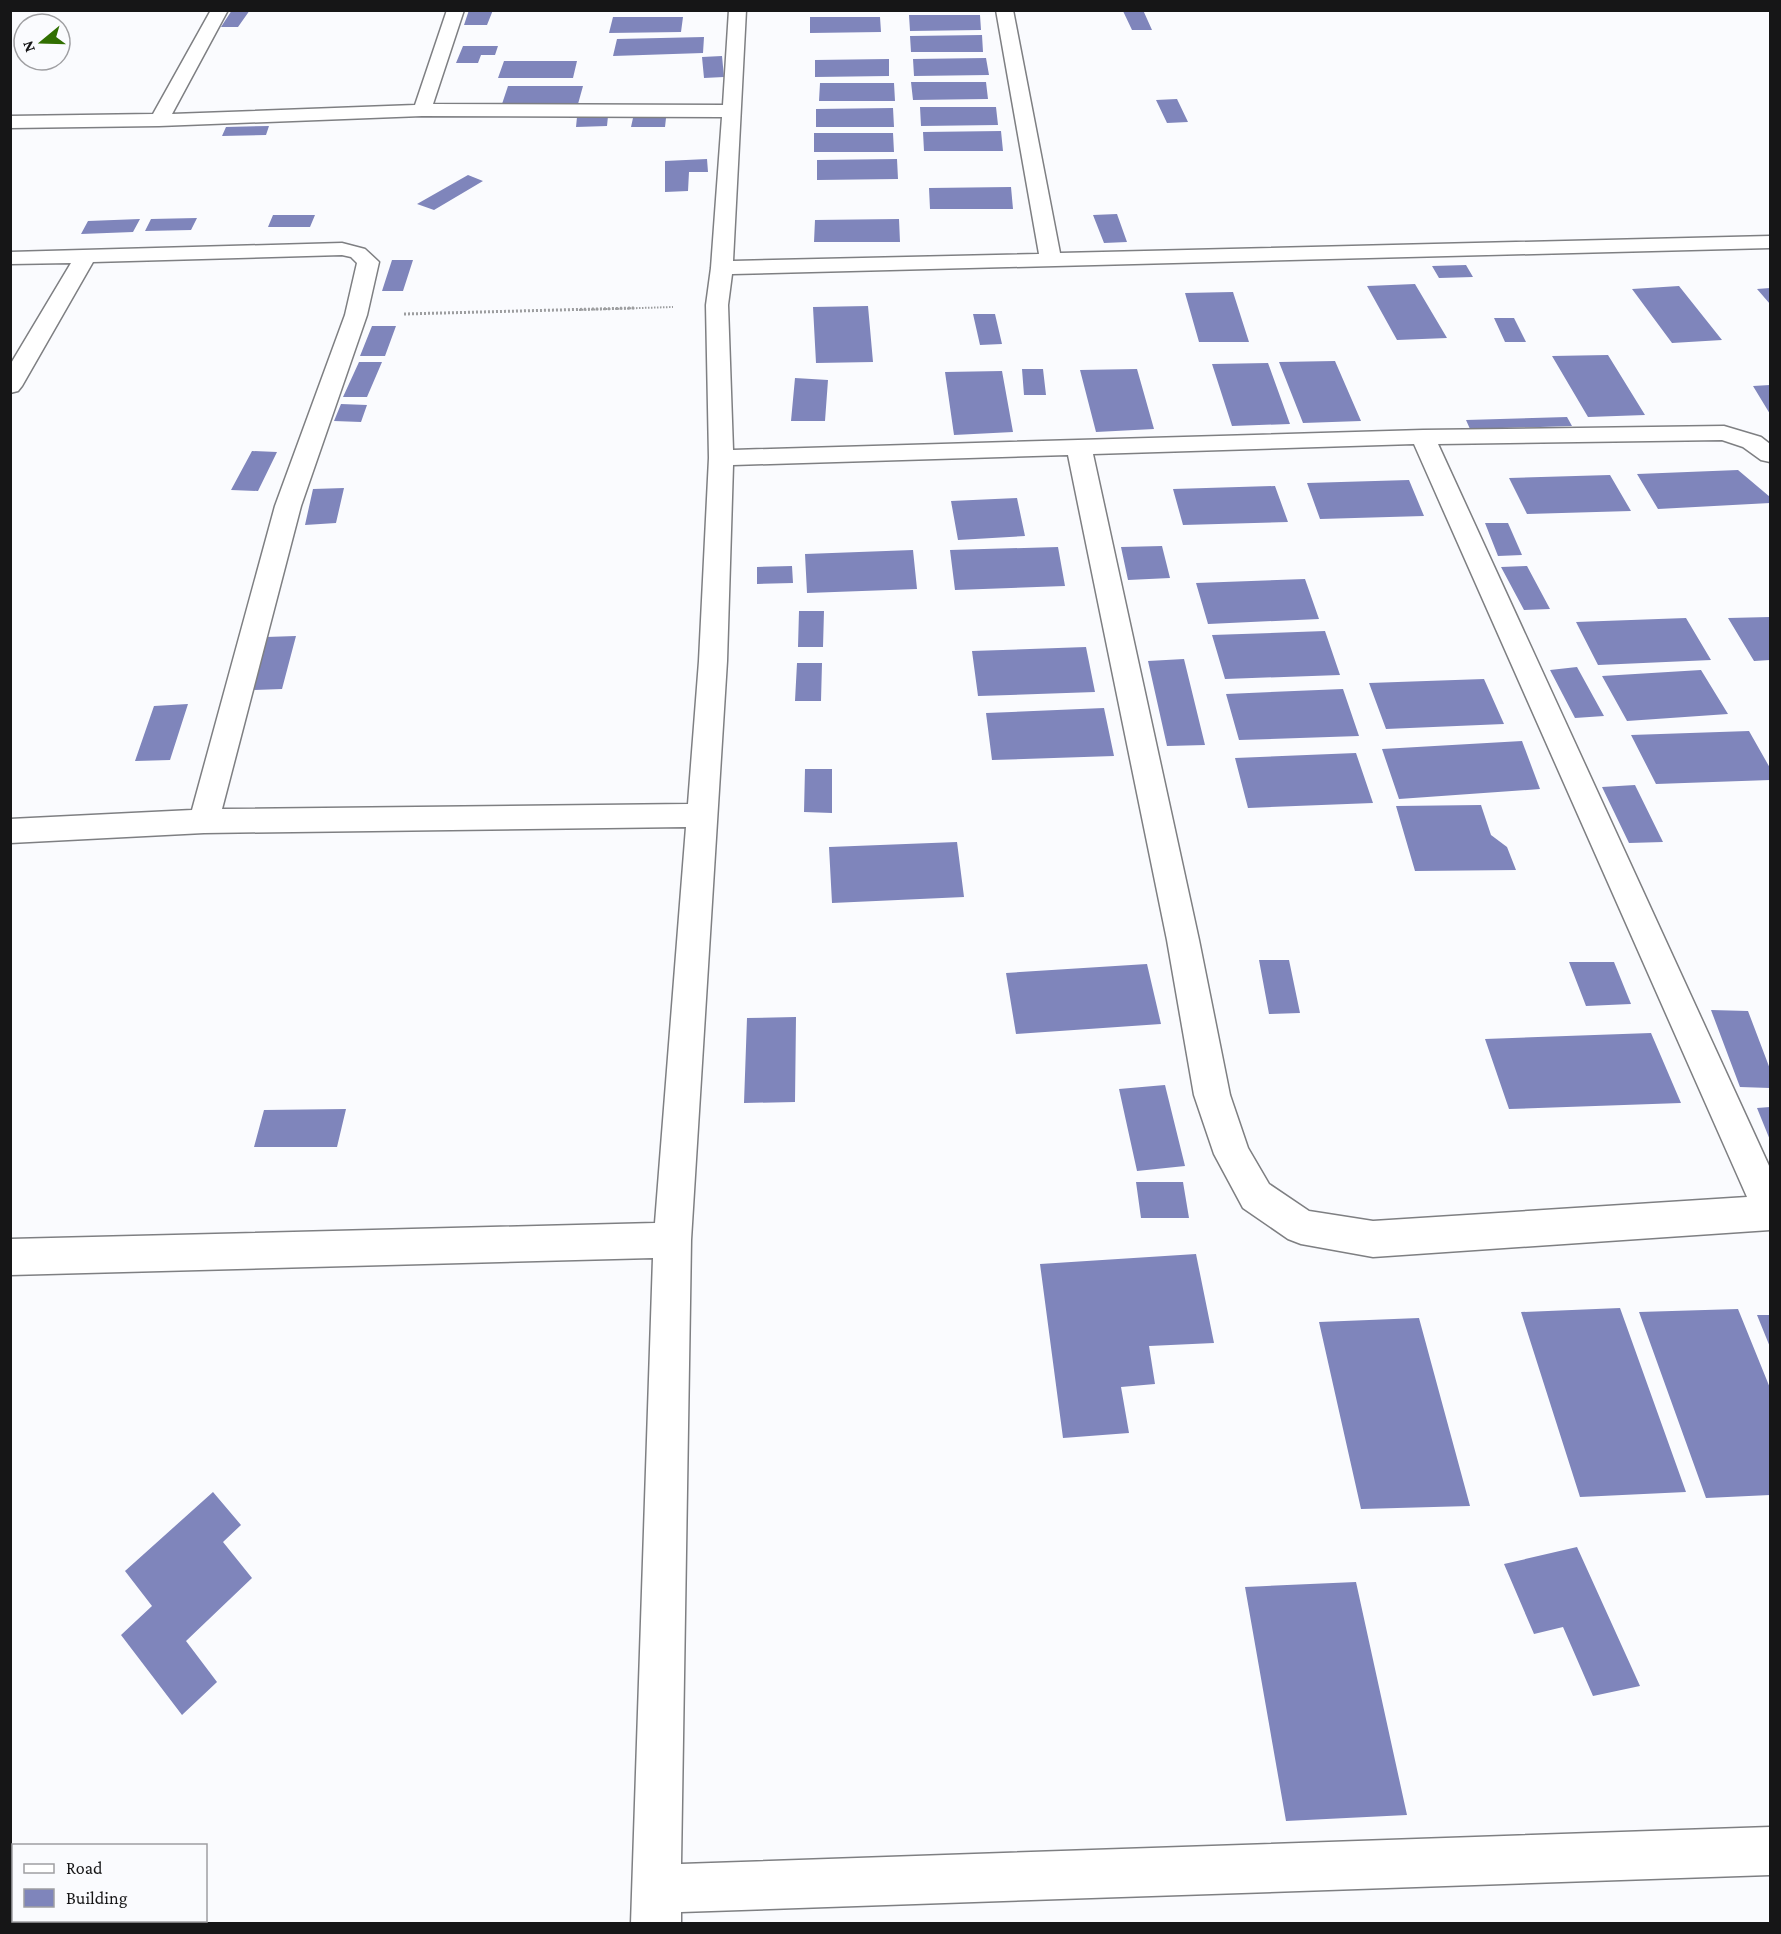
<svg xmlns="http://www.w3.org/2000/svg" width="1781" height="1934" font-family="'Crimson Pro',serif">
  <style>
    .building { fill: #7f85bb }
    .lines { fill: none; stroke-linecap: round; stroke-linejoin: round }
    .minor-casing { stroke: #7e7f82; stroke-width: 3 }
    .path-far1 { stroke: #9c9d9f; stroke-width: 2; stroke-dasharray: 1.5 1.5; stroke-linecap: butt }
    .path { stroke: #9c9d9f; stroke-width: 3; stroke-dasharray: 2 2; stroke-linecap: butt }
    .minor { fill: #fff; fill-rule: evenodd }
  </style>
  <rect width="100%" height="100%" fill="#fafbfe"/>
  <path class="building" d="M 232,10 L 250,10 L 238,27 L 221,27 Z
    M 469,10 L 493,10 L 487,25 L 464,25 Z
    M 1143,10 L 1152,30 L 1132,30 L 1123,11 Z
    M 909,15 L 980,15 L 981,30 L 910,31 Z
    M 613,17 L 683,17 L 681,32 L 609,33 Z
    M 810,17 L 880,17 L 881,32 L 810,33 Z
    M 982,35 L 983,52 L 911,52 L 910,36 Z
    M 704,37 L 703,53 L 613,56 L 617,39 Z
    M 463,46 L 498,46 L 495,55 L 481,55 L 478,63 L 456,63 Z
    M 722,56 L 724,77 L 704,78 L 702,57 Z
    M 986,58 L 989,75 L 914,76 L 913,59 Z
    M 889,59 L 889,76 L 815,77 L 815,60 Z
    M 504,61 L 577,61 L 573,78 L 498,78 Z
    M 911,82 L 986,82 L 988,99 L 913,100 Z
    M 820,83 L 894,83 L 895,101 L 819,101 Z
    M 508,86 L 583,86 L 578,104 L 502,104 Z
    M 1177,99 L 1188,122 L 1167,123 L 1156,100 Z
    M 920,107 L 996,107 L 998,125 L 921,126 Z
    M 893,108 L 894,127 L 816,127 L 816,109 Z
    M 608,116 L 607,126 L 576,127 L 577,117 Z
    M 633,118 L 666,118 L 665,127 L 631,127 Z
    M 269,126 L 266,135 L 222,136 L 226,127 Z
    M 1001,131 L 1003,151 L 924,151 L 923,132 Z
    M 814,133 L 893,133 L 894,152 L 814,152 Z
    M 707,159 L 708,172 L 689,172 L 688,191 L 665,192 L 665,161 Z
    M 897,159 L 898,179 L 817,180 L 817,160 Z
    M 468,175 L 483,181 L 434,210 L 417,204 Z
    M 1011,187 L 1013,209 L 930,209 L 929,188 Z
    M 1117,214 L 1127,242 L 1104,243 L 1093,215 Z
    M 273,215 L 315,215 L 310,227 L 268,227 Z
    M 197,218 L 191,230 L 145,231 L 151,219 Z
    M 140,219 L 133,232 L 81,234 L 88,221 Z
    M 899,219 L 900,242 L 814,242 L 815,220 Z
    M 392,260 L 413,260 L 403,291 L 382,291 Z
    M 1466,265 L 1473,277 L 1439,278 L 1432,266 Z
    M 1415,284 L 1447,338 L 1397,340 L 1367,286 Z
    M 1679,286 L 1722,340 L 1672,343 L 1632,289 Z
    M 1770,288 L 1770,304 L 1757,289 Z
    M 1233,292 L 1249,342 L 1199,342 L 1185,293 Z
    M 868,306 L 873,362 L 816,363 L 813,307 Z
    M 973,314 L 995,314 L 1002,344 L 980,345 Z
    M 1494,318 L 1514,318 L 1526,342 L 1505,342 Z
    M 372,326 L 396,326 L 385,356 L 360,356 Z
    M 1608,355 L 1645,415 L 1588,417 L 1552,356 Z
    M 1335,361 L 1361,421 L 1303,423 L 1279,362 Z
    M 359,362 L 382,362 L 367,397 L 343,397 Z
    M 1268,363 L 1290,424 L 1232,426 L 1212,364 Z
    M 1022,369 L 1043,369 L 1046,395 L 1024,395 Z
    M 1137,369 L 1154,429 L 1096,432 L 1080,370 Z
    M 1002,371 L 1013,432 L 954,435 L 945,372 Z
    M 795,378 L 828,380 L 825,421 L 791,421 Z
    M 1770,385 L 1770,414 L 1753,386 Z
    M 341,404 L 367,405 L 361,422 L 334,421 Z
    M 1567,417 L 1572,426 L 1470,429 L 1466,420 Z
    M 252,451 L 277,452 L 258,491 L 231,490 Z
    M 1738,470 L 1770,497 L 1770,503 L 1658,509 L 1637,474 Z
    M 1610,475 L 1631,511 L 1527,514 L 1509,478 Z
    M 1409,480 L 1424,516 L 1320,519 L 1307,483 Z
    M 1275,486 L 1288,522 L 1183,525 L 1173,489 Z
    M 344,488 L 336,523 L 305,525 L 313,489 Z
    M 1017,498 L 1025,536 L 958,540 L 951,501 Z
    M 1485,523 L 1508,523 L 1522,555 L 1498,556 Z
    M 1162,546 L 1170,578 L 1128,580 L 1121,547 Z
    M 1058,547 L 1065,586 L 955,590 L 950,550 Z
    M 913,550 L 917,589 L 807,593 L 805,554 Z
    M 792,566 L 793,583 L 757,584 L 757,567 Z
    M 1527,566 L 1550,609 L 1524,610 L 1501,567 Z
    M 1305,579 L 1319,619 L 1208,624 L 1196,583 Z
    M 799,611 L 824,611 L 823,647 L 798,647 Z
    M 1770,617 L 1770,660 L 1754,661 L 1728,618 Z
    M 1686,618 L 1711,660 L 1598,665 L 1576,622 Z
    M 1325,631 L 1340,675 L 1225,679 L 1212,635 Z
    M 296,636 L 282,689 L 250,690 L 266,637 Z
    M 1086,647 L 1095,692 L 978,696 L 972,651 Z
    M 1184,659 L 1205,745 L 1167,746 L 1148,661 Z
    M 797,663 L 822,663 L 821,701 L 795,701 Z
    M 1577,667 L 1604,716 L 1575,718 L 1550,670 Z
    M 1701,670 L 1728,714 L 1627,721 L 1602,676 Z
    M 1484,679 L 1504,724 L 1386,729 L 1369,683 Z
    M 1343,689 L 1359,736 L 1239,740 L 1226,694 Z
    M 188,704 L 170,760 L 135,761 L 154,706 Z
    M 1104,708 L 1114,756 L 992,760 L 986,713 Z
    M 1749,731 L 1770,768 L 1770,780 L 1656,784 L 1631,735 Z
    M 1522,741 L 1540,789 L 1399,799 L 1382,749 Z
    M 1356,753 L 1373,803 L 1248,808 L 1235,758 Z
    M 805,769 L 832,769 L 832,813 L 804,812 Z
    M 1635,785 L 1663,842 L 1629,843 L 1602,787 Z
    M 1481,805 L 1491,835 L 1507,847 L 1516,870 L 1415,871 L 1396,806 Z
    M 957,842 L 964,897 L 832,903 L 829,847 Z
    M 1259,960 L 1289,960 L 1300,1013 L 1269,1014 Z
    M 1569,962 L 1614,962 L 1631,1004 L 1586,1006 Z
    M 1147,964 L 1161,1024 L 1016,1034 L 1006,973 Z
    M 1711,1010 L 1748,1011 L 1770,1069 L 1770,1088 L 1740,1087 Z
    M 796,1017 L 795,1102 L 744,1103 L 747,1018 Z
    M 1651,1033 L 1681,1103 L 1509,1109 L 1485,1039 Z
    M 1165,1085 L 1185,1166 L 1137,1171 L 1119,1089 Z
    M 1770,1107 L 1770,1140 L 1757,1108 Z
    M 346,1109 L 337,1147 L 254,1147 L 264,1110 Z
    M 1136,1182 L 1183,1182 L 1189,1218 L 1141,1218 Z
    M 1196,1254 L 1214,1343 L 1149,1346 L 1155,1384 L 1121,1387 L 1129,1433 L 1063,1438 L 1040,1264 Z
    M 1620,1308 L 1686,1492 L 1580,1497 L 1521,1312 Z
    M 1738,1309 L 1770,1388 L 1770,1495 L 1706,1498 L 1639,1312 Z
    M 1757,1315 L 1770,1315 L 1770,1347 Z
    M 1419,1318 L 1470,1506 L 1361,1509 L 1319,1322 Z
    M 213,1492 L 241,1525 L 223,1542 L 252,1578 L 186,1641 L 217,1682 L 182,1715 L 121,1635 L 152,1606 L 125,1571 Z
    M 1577,1547 L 1640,1686 L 1593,1696 L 1563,1627 L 1534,1634 L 1504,1564 Z
    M 1356,1582 L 1407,1815 L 1286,1821 L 1245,1587 Z"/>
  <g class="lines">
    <g class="minor-casing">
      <path id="minor" d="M 211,10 L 228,10 L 172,114 L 415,105 L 447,10 L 464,10 L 433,104 L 723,105 L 729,10 L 746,10 L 733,261 L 1039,254 L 996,10 L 1013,10 L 1060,253 L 1770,236 L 1770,248 L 732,274 L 728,305 L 733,450 L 1423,430 L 1724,426 L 1761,437 L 1770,444 L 1770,462 L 1761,460 L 1743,447 L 1722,440 L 1438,444 L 1770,1168 L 1770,1230 L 1373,1257 L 1301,1244 L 1288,1239 L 1243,1208 L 1214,1154 L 1194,1095 L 1167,940 L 1068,455 L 733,465 L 727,661 L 691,1240 L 681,1864 L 1770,1827 L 1770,1875 L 681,1912 L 681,1924 L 631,1924 L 653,1258 L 10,1275 L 10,1239 L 655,1223 L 686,827 L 204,833 L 10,843 L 10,819 L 192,810 L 275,506 L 345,315 L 357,263 L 351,257 L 342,255 L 93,262 L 22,386 L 18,391 L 10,393 L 10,365 L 71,263 L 10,264 L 10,252 L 342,243 L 365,249 L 379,262 L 367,315 L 301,506 L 222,809 L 688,804 L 699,661 L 709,458 L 706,305 L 711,268 L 722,117 L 422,116 L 159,126 L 10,128 L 10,116 L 153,114 ZM 1414,444 L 1747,1197 L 1373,1221 L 1309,1211 L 1269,1184 L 1248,1148 L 1230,1095 L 1199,940 L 1093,454 Z"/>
    </g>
    <path class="path-far1" d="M 576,310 L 673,307"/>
    <path class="path" d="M 404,314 L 634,308"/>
    <use href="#minor" class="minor"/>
  </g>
  <rect width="1781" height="1934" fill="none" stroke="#161617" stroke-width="24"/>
  <rect x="12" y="1844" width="195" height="78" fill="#fafbfe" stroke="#9f9fa2" stroke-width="1.5"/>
  <rect x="24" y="1864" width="30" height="9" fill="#ffffff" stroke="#9f9fa2" stroke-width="1.5"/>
  <text x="66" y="1874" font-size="18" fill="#161617">Road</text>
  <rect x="24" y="1889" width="30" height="18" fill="#7f85bb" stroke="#9f9fa2" stroke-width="1.5"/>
  <text x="66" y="1904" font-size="18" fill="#161617">Building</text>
  <g transform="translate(42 42) rotate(251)"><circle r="28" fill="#fafbfe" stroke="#9f9fa2" stroke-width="1.5"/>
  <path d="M0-4.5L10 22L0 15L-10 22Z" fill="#316f01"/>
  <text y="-9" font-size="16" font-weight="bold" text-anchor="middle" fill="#161617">N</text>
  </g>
</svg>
